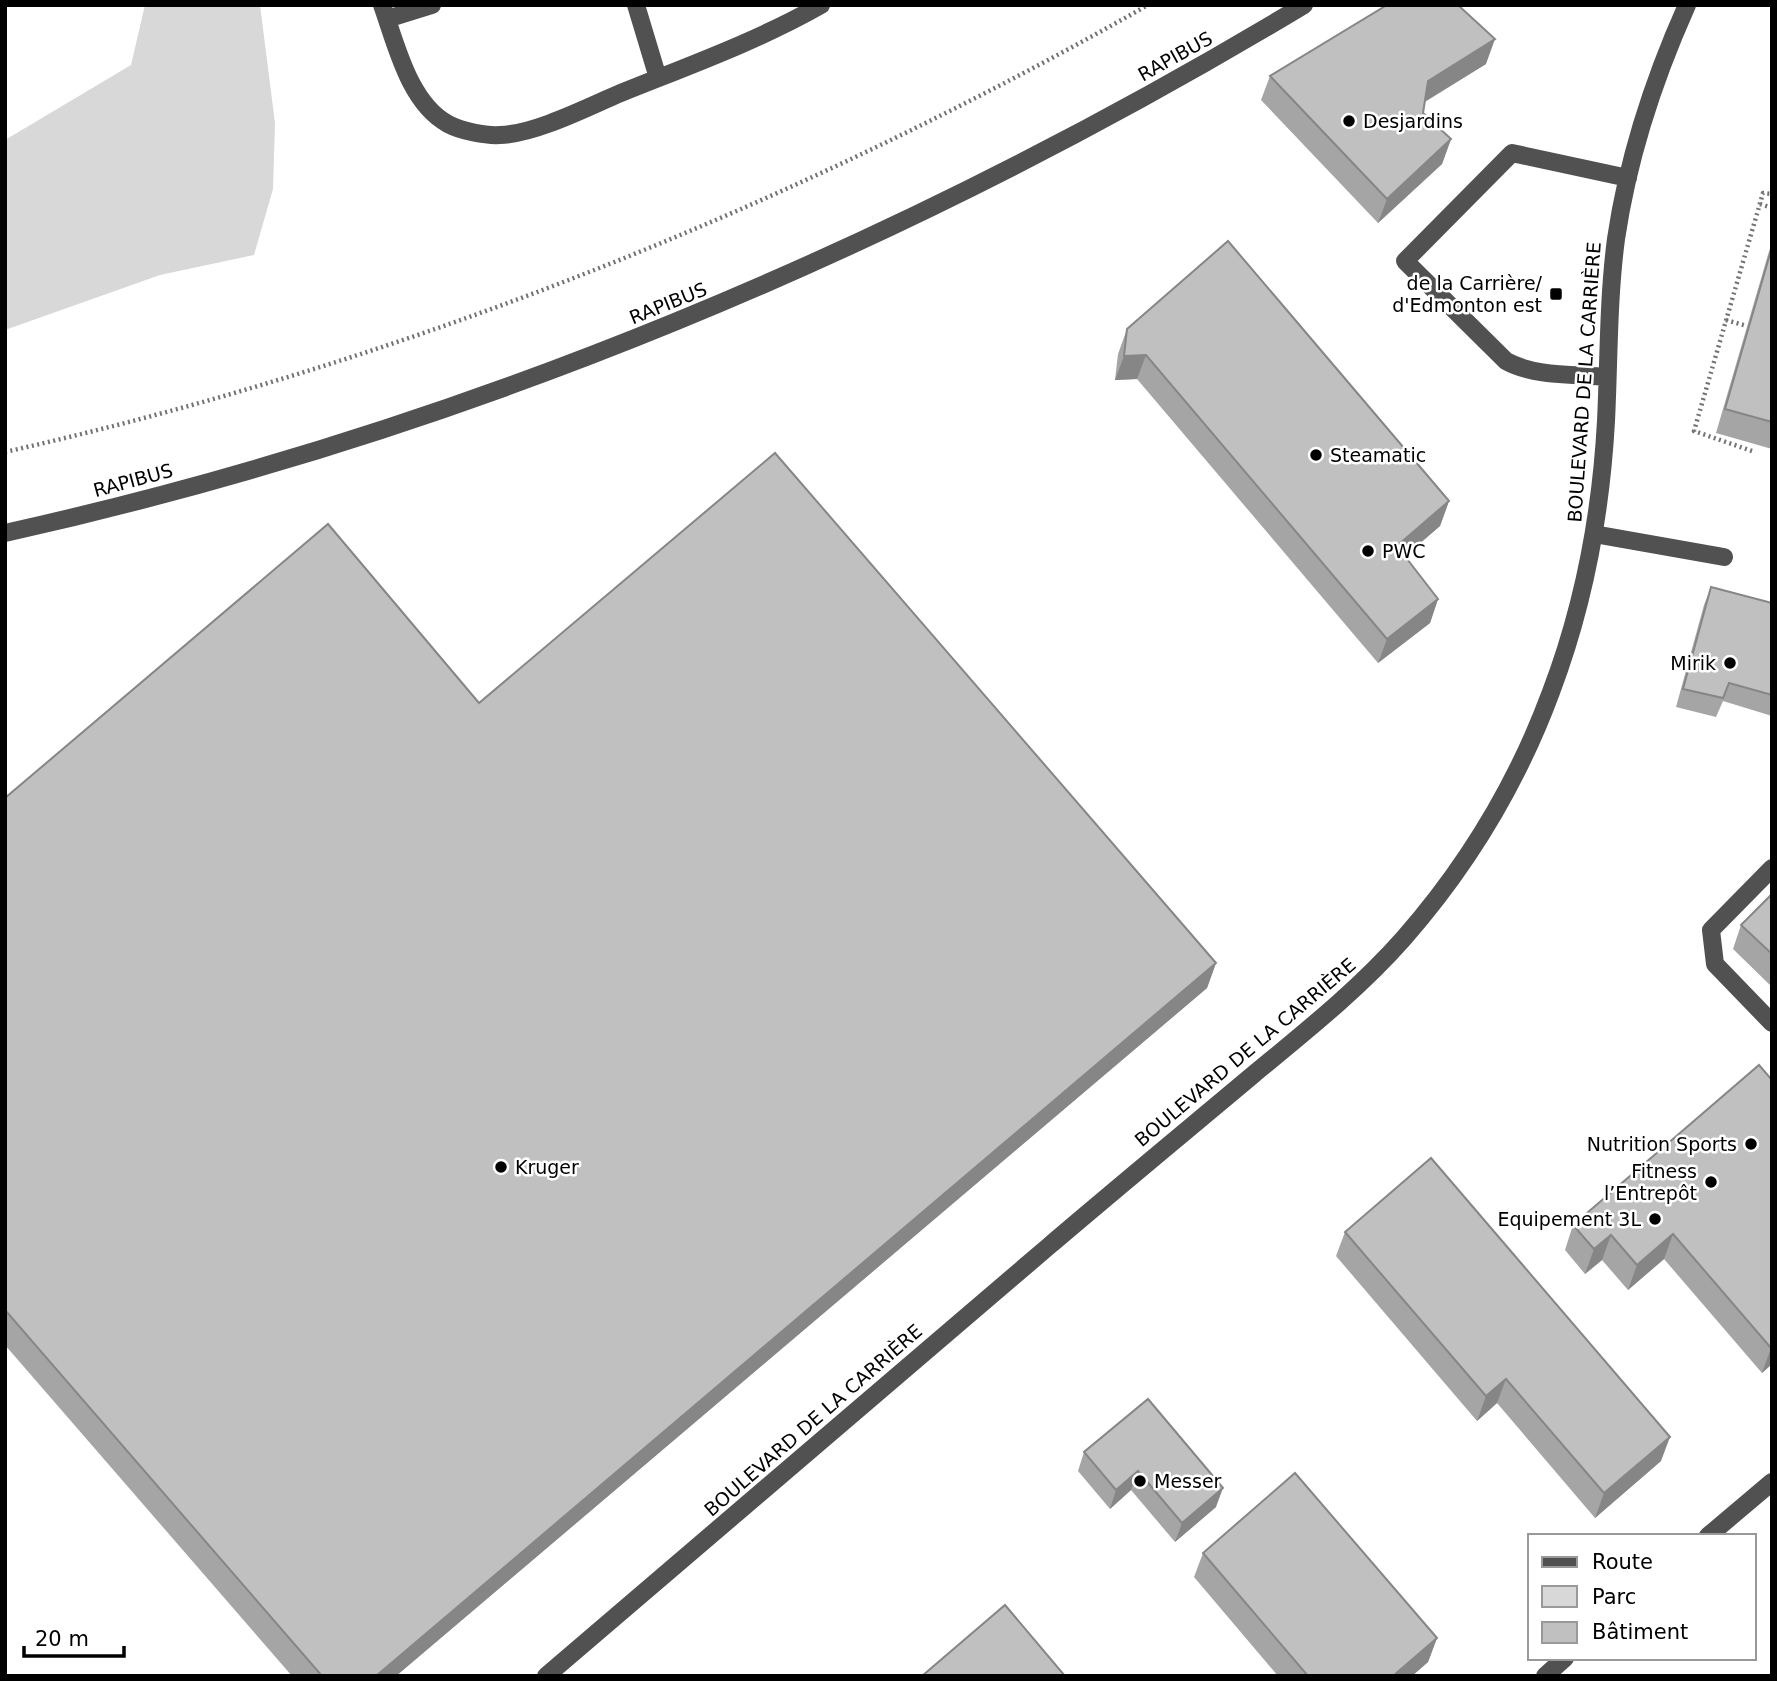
<svg xmlns="http://www.w3.org/2000/svg" width="1777" height="1681" font-family="'DejaVu Sans',sans-serif">
  <style>
    .green { fill: #d8d8d8 }
    .lines { fill: none; stroke-linecap: round; stroke-linejoin: round }
    .path { stroke: #737373; stroke-width: 4.5; stroke-dasharray: 2 3.5; stroke-linecap: butt }
    .minor { stroke: #515151; stroke-width: 18 }
    .wall { fill: #a5a5a5 }
    .shaded-wall { fill: #868686 }
    .building { fill: #c0c0c0; stroke: #868686; stroke-width: 2 }
    .poi-dot { fill: #000; stroke: #fff; stroke-width: 2.5 }
    .labels { text-anchor: middle; stroke-width: 5; stroke-linejoin: round; paint-order: stroke }
    .street-label { font-size: 19px; fill: #000; stroke: #fff }
    .poi-label { font-size: 19px; fill: #000; stroke: #fff; text-anchor: start }
  </style>
  <rect width="100%" height="100%" fill="#fff"/>
  <path class="green" d="M 145,5 L 260,5 L 275,123 L 273,189 L 254,255 L 160,275 L 5,330 L 5,140 L 131,65 Z"/>
  <g class="lines">
    <path class="path" d="M 1760,204 L 1772,208
      M 1726,320 L 1747,326
      M 1752,451 L 1694,431 L 1763,193 L 1772,194
      M 5,452 C 405,362 792,207 1148,5"/>
    <path class="minor" d="M 382,5 C 396,44 409,103 448,124 C 461,131 486,136 500,135 C 534,134 584,109 616,95 C 685,67 756,42 821,5
      M 636,5 L 658,78
      M 387,19 L 432,5
      M 1607,377 C 1575,374 1535,377 1506,361 L 1405,261 L 1512,153 L 1628,178
      M 5,533 C 464,431 902,247 1304,5
      M 1594,534 L 1724,557
      M 1772,868 L 1711,930 L 1715,964 L 1772,1023
      M 1708,1536 L 1772,1482
      M 546,1676 C 713,1532 881,1389 1049,1246 C 1117,1188 1186,1131 1254,1074 C 1306,1031 1359,989 1404,938 C 1467,866 1518,781 1551,692 C 1584,605 1601,513 1606,421 C 1609,360 1608,300 1616,239 C 1628,157 1653,81 1687,5
      M 1545,1676 L 1565,1658"/>
  </g>
  <path class="wall" d="M 1486,64 L 1425,102 L 1423,113 L 1451,139 L 1442,164 L 1378,223 L 1261,100 L 1270,76 Z
    M 1772,241 L 1772,449 L 1716,433 Z
    M 1127,329 L 1449,501 L 1440,526 L 1405,556 L 1438,599 L 1430,623 L 1378,663 L 1137,379 L 1115,380 L 1118,354 Z
    M 1711,587 L 1772,603 L 1772,716 L 1723,701 L 1716,717 L 1676,707 L 1704,605 Z
    M 479,703 L 1216,963 L 1207,988 L 396,1676 L 292,1676 L 5,1345 L 5,798 Z
    M 1772,894 L 1772,987 L 1733,949 L 1741,925 Z
    M 1759,1065 L 1772,1364 L 1762,1373 L 1664,1259 L 1628,1290 L 1602,1260 L 1585,1274 L 1565,1250 L 1573,1225 Z
    M 1345,1232 L 1661,1461 L 1595,1518 L 1497,1403 L 1477,1421 L 1336,1256 Z
    M 1148,1399 L 1216,1507 L 1175,1542 L 1131,1490 L 1110,1509 L 1078,1471 L 1084,1452 Z
    M 1203,1553 L 1437,1638 L 1428,1662 L 1412,1676 L 1278,1676 L 1194,1577 Z"/>
  <path class="shaded-wall" d="M 1495,39 L 1486,64 L 1419,105 L 1428,81 Z
    M 1451,139 L 1442,164 L 1378,223 L 1387,199 Z
    M 1146,355 L 1137,379 L 1115,380 L 1124,356 Z
    M 1449,501 L 1440,526 L 1388,571 L 1397,546 Z
    M 1438,599 L 1430,623 L 1378,663 L 1387,639 Z
    M 1216,963 L 1207,988 L 396,1676 L 376,1676 Z
    M 1673,1234 L 1664,1259 L 1628,1290 L 1637,1265 Z
    M 1611,1235 L 1602,1260 L 1585,1274 L 1594,1249 Z
    M 1771,1348 L 1772,1348 L 1772,1364 L 1762,1373 Z
    M 1506,1379 L 1497,1403 L 1477,1421 L 1486,1396 Z
    M 1670,1437 L 1661,1461 L 1595,1518 L 1604,1493 Z
    M 1138,1471 L 1131,1490 L 1110,1509 L 1116,1490 Z
    M 1223,1488 L 1216,1507 L 1175,1542 L 1182,1523 Z
    M 1437,1638 L 1428,1662 L 1412,1676 L 1393,1676 Z"/>
  <path class="building" d="M 1387,5 L 1458,5 L 1495,39 L 1428,81 L 1423,113 L 1451,139 L 1387,199 L 1270,76 Z
    M 1228,241 L 1449,501 L 1397,546 L 1438,599 L 1387,639 L 1146,355 L 1124,356 L 1127,329 Z
    M 1772,247 L 1772,422 L 1725,409 Z
    M 775,453 L 1216,963 L 376,1676 L 322,1676 L 5,1310 L 5,798 L 328,524 L 479,703 Z
    M 1711,587 L 1772,603 L 1772,695 L 1729,683 L 1723,698 L 1683,689 Z
    M 1772,894 L 1772,954 L 1741,925 Z
    M 1759,1065 L 1772,1080 L 1771,1348 L 1673,1234 L 1637,1265 L 1611,1235 L 1594,1249 L 1573,1225 Z
    M 1431,1158 L 1670,1437 L 1604,1493 L 1506,1379 L 1486,1396 L 1345,1232 Z
    M 1148,1399 L 1223,1488 L 1182,1523 L 1138,1471 L 1116,1490 L 1084,1452 Z
    M 1295,1473 L 1437,1638 L 1393,1676 L 1308,1676 L 1203,1553 Z
    M 1005,1605 L 1065,1676 L 922,1676 Z"/>
  <g class="poi-dot">
    <circle cx="1349" cy="121" r="7"/>
    <rect x="1549" y="287" width="14" height="14" rx="3.5"/>
    <circle cx="1316" cy="455" r="7"/>
    <circle cx="1368" cy="551" r="7"/>
    <circle cx="1730" cy="663" r="7"/>
    <circle cx="1751" cy="1144" r="7"/>
    <circle cx="501" cy="1167" r="7"/>
    <circle cx="1711" cy="1182" r="7"/>
    <circle cx="1655" cy="1219" r="7"/>
    <circle cx="1140" cy="1481" r="7"/>
  </g>
  <g class="labels">
    <g class="street-label">
      <text transform="translate(1175 56) rotate(-29)" y="7">RAPIBUS</text>
      <text transform="translate(668 303) rotate(-22)" y="7">RAPIBUS</text>
      <text transform="translate(1584 382) rotate(-86)" y="7">BOULEVARD DE LA CARRIÈRE</text>
      <text transform="translate(133 480) rotate(-15)" y="7">RAPIBUS</text>
      <text transform="translate(1245 1052) rotate(-40)" y="7">BOULEVARD DE LA CARRIÈRE</text>
      <text transform="translate(813 1420) rotate(-41)" y="7">BOULEVARD DE LA CARRIÈRE</text>
    </g>
    <g class="poi-label">
      <text x="1363" y="128">Desjardins</text>
      <text x="1542" y="290" text-anchor="end">de la Carrière/<tspan x="1542" dy="22">d'Edmonton est</tspan></text>
      <text x="1330" y="462">Steamatic</text>
      <text x="1382" y="558">PWC</text>
      <text x="1716" y="670" text-anchor="end">Mirik</text>
      <text x="1737" y="1151" text-anchor="end">Nutrition Sports</text>
      <text x="515" y="1174">Kruger</text>
      <text x="1697" y="1178" text-anchor="end">Fitness<tspan x="1697" dy="22">l’Entrepôt</tspan></text>
      <text x="1641" y="1226" text-anchor="end">Equipement 3L</text>
      <text x="1154" y="1488">Messer</text>
    </g>
  </g>
  <rect width="1777" height="1681" fill="none" stroke="#000000" stroke-width="14"/>
  <rect x="1528" y="1534" width="228" height="126" fill="#ffffff" stroke="#999999" stroke-width="2"/>
  <rect x="1542" y="1557" width="35" height="10" fill="#515151" stroke="#999999" stroke-width="2"/>
  <text x="1592" y="1569" font-size="21" fill="#000000">Route</text>
  <rect x="1542" y="1586" width="35" height="21" fill="#d8d8d8" stroke="#999999" stroke-width="2"/>
  <text x="1592" y="1604" font-size="21" fill="#000000">Parc</text>
  <rect x="1542" y="1622" width="35" height="21" fill="#c0c0c0" stroke="#999999" stroke-width="2"/>
  <text x="1592" y="1639" font-size="21" fill="#000000">Bâtiment</text>
  <path d="M24 1646v10h100v-10" fill="none" stroke="#000000" stroke-width="3.5"/>
  <text x="35" y="1646" font-size="21" fill="#000000" stroke="#ffffff" stroke-width="5" paint-order="stroke">20 m</text>
</svg>
